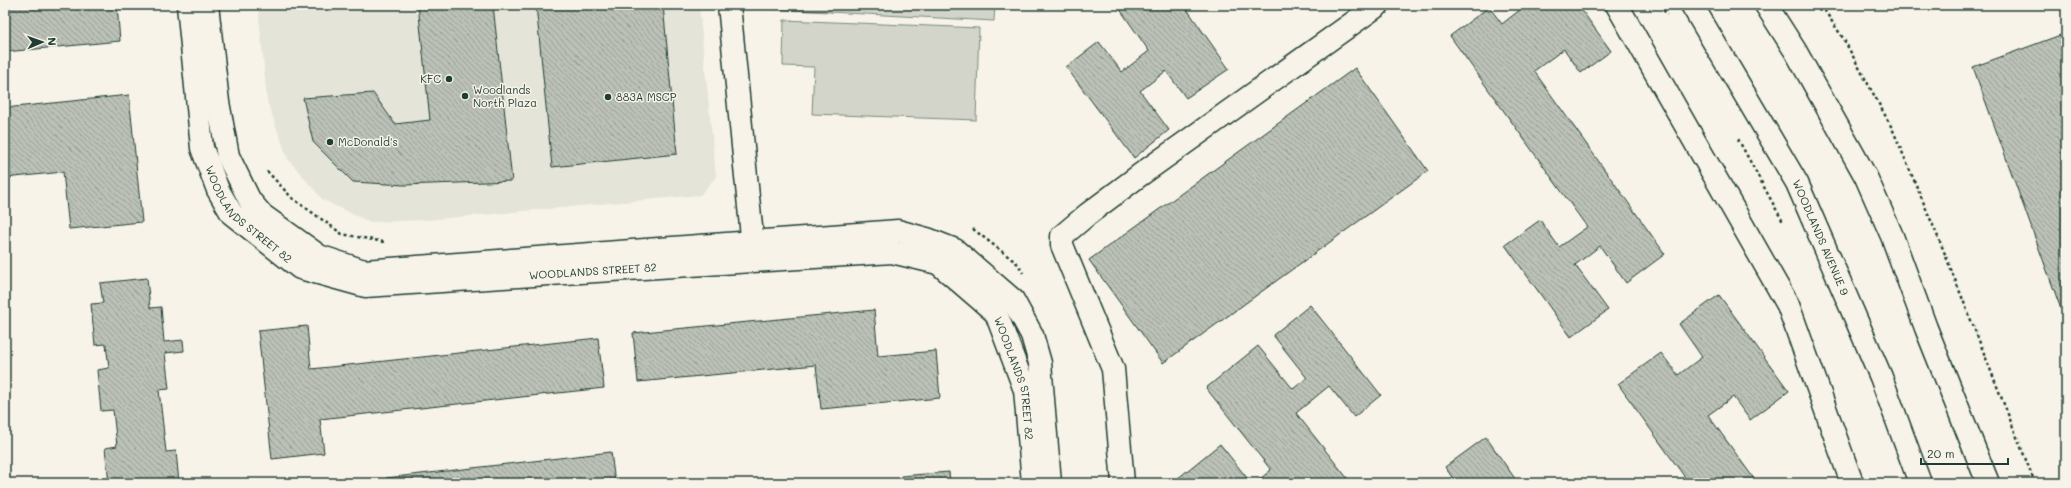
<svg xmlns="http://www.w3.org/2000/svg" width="2071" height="488" font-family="Mali,sans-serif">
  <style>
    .built { fill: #e5e4d9 }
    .park { fill: #d3d5ca; stroke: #79897f }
    .building { fill: url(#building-back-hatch); stroke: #1f3d34 }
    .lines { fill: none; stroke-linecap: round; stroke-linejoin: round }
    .minor-casing { stroke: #1f3d34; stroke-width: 25 }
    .major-casing { stroke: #1f3d34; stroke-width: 25 }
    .path { stroke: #1f3d34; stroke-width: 2.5; stroke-dasharray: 3 3; stroke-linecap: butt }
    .minor { stroke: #f7f3e8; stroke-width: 22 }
    .major { stroke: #f7f3e8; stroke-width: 22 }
    .poi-dot { fill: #1f3d34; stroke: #f7f3e8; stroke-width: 1.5 }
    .labels { text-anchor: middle; stroke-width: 3; stroke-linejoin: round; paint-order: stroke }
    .poi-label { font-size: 11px; fill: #1f3d34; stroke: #f7f3e8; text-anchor: start }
    .street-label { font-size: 11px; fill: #1f3d34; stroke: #f7f3e8 }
  </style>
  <defs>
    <pattern id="building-back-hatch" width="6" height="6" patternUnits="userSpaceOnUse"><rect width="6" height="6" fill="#bbc1b6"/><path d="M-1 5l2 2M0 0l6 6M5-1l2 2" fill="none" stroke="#979e95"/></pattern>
  </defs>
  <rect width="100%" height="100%" fill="#f7f3e8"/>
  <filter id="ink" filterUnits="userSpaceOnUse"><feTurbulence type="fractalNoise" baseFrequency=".025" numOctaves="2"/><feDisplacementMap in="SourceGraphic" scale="8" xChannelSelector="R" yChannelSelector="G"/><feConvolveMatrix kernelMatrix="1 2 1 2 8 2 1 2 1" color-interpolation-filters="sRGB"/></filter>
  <g filter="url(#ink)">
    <path class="built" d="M 258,5 L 699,5 L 716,177 L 700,195 L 427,220 L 369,222 L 323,200 L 288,159 L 267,101 Z"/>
    <path class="park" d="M 775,5 L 995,5 L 994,21 L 774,9 Z
      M 784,20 L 979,28 L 976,120 L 812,114 L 814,67 L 783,66 Z"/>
    <path class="building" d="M 5,5 L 117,5 L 120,41 L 5,52 Z
      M 418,5 L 493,5 L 512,181 L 404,185 L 353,182 L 313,142 L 303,98 L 373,93 L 395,124 L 430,120 Z
      M 536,5 L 663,5 L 677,154 L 552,167 Z
      M 1117,5 L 1184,5 L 1229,69 L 1186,98 L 1166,71 L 1140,91 L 1169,130 L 1134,158 L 1066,67 L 1099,42 L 1122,72 L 1149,51 Z
      M 1526,5 L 1578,5 L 1611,51 L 1581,73 L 1564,49 L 1534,71 L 1665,254 L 1626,283 L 1600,246 L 1575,265 L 1608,310 L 1571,337 L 1505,245 L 1540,220 L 1559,247 L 1587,227 L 1450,36 L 1489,7 L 1502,24 Z
      M 2066,33 L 2066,323 L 1973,67 Z
      M 1355,68 L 1428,171 L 1163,363 L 1089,260 Z
      M 129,95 L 142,222 L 69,229 L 63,172 L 5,178 L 5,108 Z
      M 147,278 L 150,308 L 161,307 L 164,342 L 183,340 L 184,351 L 165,353 L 169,389 L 159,390 L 166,452 L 176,451 L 179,483 L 109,483 L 105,448 L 117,446 L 113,410 L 101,411 L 97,370 L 109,368 L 106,344 L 95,345 L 91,304 L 103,303 L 100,283 Z
      M 1719,295 L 1789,391 L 1750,420 L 1733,397 L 1708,415 L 1757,483 L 1689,483 L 1618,384 L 1661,353 L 1678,375 L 1702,357 L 1679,324 Z
      M 1310,305 L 1381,395 L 1354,417 L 1329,386 L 1296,413 L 1351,483 L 1255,483 L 1271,470 L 1206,388 L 1258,346 L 1293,389 L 1307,378 L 1273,335 Z
      M 874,310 L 878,356 L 936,351 L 940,398 L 821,409 L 816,365 L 638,382 L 633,333 Z
      M 307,326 L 311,369 L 598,338 L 604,388 L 320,419 L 324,453 L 272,459 L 258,331 Z
      M 1486,437 L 1518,483 L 1456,483 L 1445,467 Z
      M 1220,444 L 1251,483 L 1180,483 L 1177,479 Z
      M 611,452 L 615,483 L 386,483 L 386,478 Z
      M 949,472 L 950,483 L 901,483 L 901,476 Z"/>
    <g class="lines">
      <g class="minor-casing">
        <g id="minor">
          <path id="s1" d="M 188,5 L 202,148 L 218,190 L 232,214 L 300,268 L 365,286 L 892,252 L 938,263 L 996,313 L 1025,390 L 1033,483"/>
          <path d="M 207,5 L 218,102 L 228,156 L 250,201 L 262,215 L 319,256 L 364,271 L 898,231 L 927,239 L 955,250 L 1013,300 L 1032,335 L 1040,363 L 1050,483"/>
          <path d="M 729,5 L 754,257"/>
          <path d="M 1617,5 L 1788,305 L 1852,483"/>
          <path d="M 1123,483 L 1113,369 L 1062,245 L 1062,236 L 1088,214 L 1140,175 L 1378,5"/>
        </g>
      </g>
      <g class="major-casing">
        <g id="major">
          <path id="s2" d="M 1692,5 L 1797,183 L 1881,377 L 1920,483"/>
          <path d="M 1766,5 L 1796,52 L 1866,177 L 1892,236 L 1926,328 L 1988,483"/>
        </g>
      </g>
      <path class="path" d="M 1660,5 L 1667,15
        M 1821,5 L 1843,38 L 1892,128 L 1943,249 L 2035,483
        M 1738,139 L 1783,222
        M 267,171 L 292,198 L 342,234 L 384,242
        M 973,229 L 1018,264 L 1023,273"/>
      <use href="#minor" class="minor"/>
      <use href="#major" class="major"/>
    </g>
  </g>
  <g class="poi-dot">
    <circle cx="449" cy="79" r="4"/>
    <circle cx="465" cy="96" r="4"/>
    <circle cx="608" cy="97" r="4"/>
    <circle cx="330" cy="142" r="4"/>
  </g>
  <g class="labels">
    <g class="poi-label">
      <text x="441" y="83" text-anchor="end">KFC</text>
      <text x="473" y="94">Woodlands<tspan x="473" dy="13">North Plaza</tspan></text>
      <text x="616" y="101">883A MSCP</text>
      <text x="338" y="146">McDonald's</text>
    </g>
    <g class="street-label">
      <text dy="4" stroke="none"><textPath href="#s1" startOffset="227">WOODLANDS STREET 82</textPath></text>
      <text dy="4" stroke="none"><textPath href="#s2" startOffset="266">WOODLANDS AVENUE 9</textPath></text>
      <text dy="4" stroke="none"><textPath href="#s1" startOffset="599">WOODLANDS STREET 82</textPath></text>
      <text dy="4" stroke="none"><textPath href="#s1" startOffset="1091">WOODLANDS STREET 82</textPath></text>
    </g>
  </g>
  <rect width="2071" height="488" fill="none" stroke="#f7f3e8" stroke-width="20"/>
  <rect x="10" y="10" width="2051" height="468" fill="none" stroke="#1f3d34" stroke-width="1.5" filter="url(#ink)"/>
  <g transform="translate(42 42) rotate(88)" stroke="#f7f3e8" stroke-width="3" paint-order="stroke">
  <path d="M0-3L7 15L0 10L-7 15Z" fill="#1f3d34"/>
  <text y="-6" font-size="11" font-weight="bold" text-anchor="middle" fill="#1f3d34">N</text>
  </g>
  <path d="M1921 458v6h87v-6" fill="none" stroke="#1f3d34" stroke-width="2"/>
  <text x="1927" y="458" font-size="12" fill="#1f3d34" stroke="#f7f3e8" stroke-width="3" paint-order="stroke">20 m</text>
</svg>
